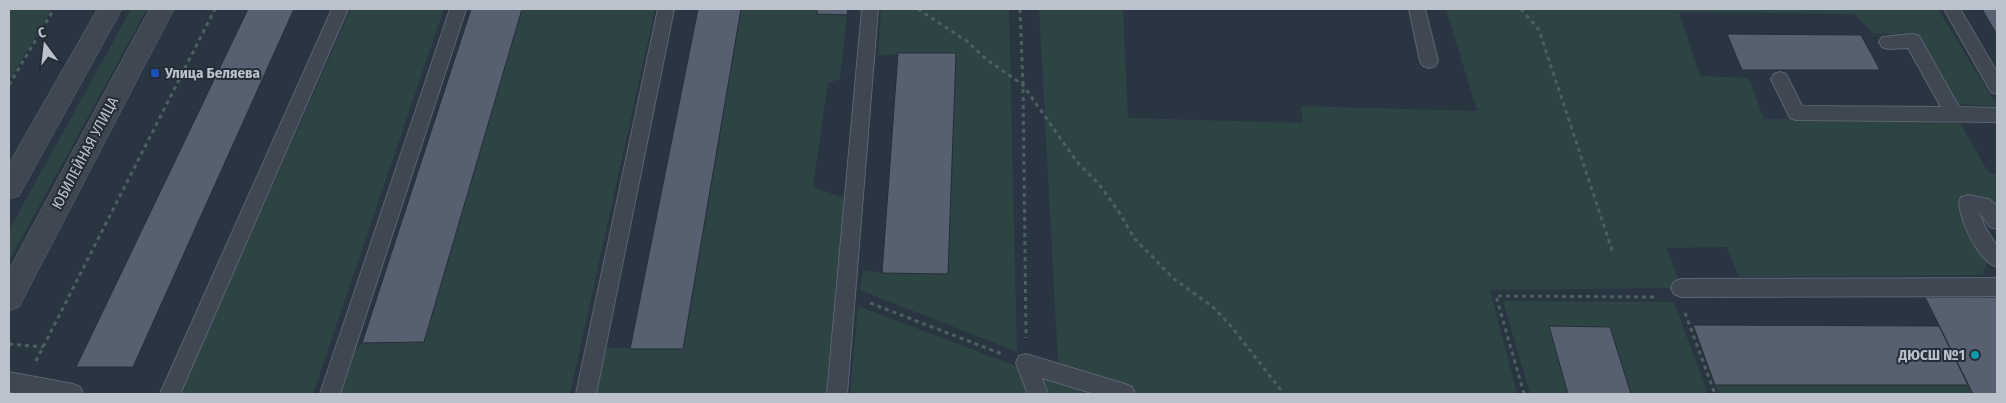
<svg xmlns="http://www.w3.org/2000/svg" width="2006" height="403" font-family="'Fira Sans Condensed',sans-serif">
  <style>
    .green { fill: #2d4344 }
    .building { fill: #56606e; stroke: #252e39 }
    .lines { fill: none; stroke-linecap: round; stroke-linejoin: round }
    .service-casing { stroke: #5c656f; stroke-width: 2 }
    .tertiary-casing { stroke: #5c656f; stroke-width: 1 }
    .path { stroke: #4c6061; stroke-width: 3; stroke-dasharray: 4 4; stroke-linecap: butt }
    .service { fill: #3e4752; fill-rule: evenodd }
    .tertiary { fill: #3e4752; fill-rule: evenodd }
    .transit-dot { fill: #1a4fb4; stroke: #232c37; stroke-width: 2 }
    .culture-dot { fill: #0f9aa8; stroke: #232c37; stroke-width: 2 }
    .labels { text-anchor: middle; stroke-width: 4; stroke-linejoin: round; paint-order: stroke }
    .poi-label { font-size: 15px; font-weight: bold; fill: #bbc2cb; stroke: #232c37; text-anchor: start }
    .street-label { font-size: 15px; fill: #bbc2cb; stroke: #232c37 }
  </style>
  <rect width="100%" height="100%" fill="#2a3542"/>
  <path class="green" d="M 9,9 L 52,9 L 9,81 Z
    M 131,9 L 147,9 L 9,261 L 9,230 Z
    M 351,9 L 444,9 L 313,394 L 180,394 Z
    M 522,9 L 655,9 L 570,394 L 340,394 L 355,351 L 362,343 L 424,342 Z
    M 741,9 L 817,9 L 817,14 L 847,15 L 840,79 L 828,83 L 813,187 L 847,199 L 826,394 L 594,394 L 603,348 L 683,349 Z
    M 881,9 L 1009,9 L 1017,352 L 860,290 L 863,270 L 882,273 L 948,274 L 955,53 L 878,55 Z
    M 1039,9 L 1123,9 L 1128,118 L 1303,123 L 1301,106 L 1477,111 L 1446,9 L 1938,9 L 1997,106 L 1956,104 L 1918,36 L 1872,33 L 1854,14 L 1679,12 L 1700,76 L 1749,78 L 1764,119 L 1960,123 L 1989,173 L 1997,175 L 1997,221 L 1991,210 L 1968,203 L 1990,252 L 1983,275 L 1739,277 L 1727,247 L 1667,248 L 1681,288 L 1490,290 L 1517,394 L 850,394 L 858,306 L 1016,366 L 1026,363 L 1058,362 Z
    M 1503,301 L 1674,302 L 1708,394 L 1631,394 L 1610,327 L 1549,326 L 1568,394 L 1530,394 Z
    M 1715,385 L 1968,385 L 1973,394 L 1720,394 Z"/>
  <path class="building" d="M 248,9 L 294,9 L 133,367 L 76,367 Z
    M 471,9 L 522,9 L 424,342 L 362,343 Z
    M 698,9 L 741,9 L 683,349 L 630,349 Z
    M 817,9 L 848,9 L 847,15 L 817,14 Z
    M 1982,9 L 1997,9 L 1997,35 Z
    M 1727,34 L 1861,35 L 1880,70 L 1742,70 Z
    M 898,53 L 956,53 L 948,274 L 882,273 Z
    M 1925,297 L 1997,297 L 1997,394 L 1973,394 Z
    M 1693,325 L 1939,326 L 1968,385 L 1715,385 Z
    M 1549,326 L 1610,327 L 1631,394 L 1568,394 Z"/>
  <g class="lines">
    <g class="service-casing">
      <path id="service" d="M 332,9 L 348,9 L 180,394 L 160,394 Z
        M 450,9 L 466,9 L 340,394 L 320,394 Z
        M 658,9 L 674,9 L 596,394 L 576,394 Z
        M 862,9 L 878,9 L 847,394 L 827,394 Z
        M 1409,9 L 1425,9 L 1438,61 L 1435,66 L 1429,68 L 1423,66 L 1420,61 Z
        M 1944,9 L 1960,9 L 1997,72 L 1997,94 L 1991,92 Z
        M 1913,34 L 1919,36 L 1959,107 L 1997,108 L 1997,122 L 1796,120 L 1790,118 L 1771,79 L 1774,74 L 1780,72 L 1786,74 L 1802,106 L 1941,107 L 1908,48 L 1888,49 L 1882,47 L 1879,42 L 1882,37 Z
        M 1968,195 L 1989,199 L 1997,206 L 1997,229 L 1990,227 L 1979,212 L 1985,227 L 1997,246 L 1997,267 C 1978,261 1961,222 1959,203 L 1961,197 Z
        M 1997,278 L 1997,296 L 1681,297 L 1674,294 L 1671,288 L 1674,282 L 1681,279 Z
        M 1026,354 L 1125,384 L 1132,387 L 1135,394 L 1095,394 L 1042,378 L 1048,394 L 1028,394 L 1016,363 L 1019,356 Z
        M 9,372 L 73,384 L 80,387 L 83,394 L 23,394 L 9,392 Z"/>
    </g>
    <g class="tertiary-casing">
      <path id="tertiary" d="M 98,9 L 122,9 L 19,196 L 9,199 L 9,164 Z
        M 150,9 L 174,9 L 19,307 L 9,311 L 9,270 Z"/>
    </g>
    <path class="path" d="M 918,9 L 968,42 L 986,59 L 1023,85 L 1077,162 L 1099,184 L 1119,212 L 1134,238 L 1174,279 L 1213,307 L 1231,326 L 1284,394
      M 1020,9 L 1023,85 L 1026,338
      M 1521,9 L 1539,30 L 1613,253
      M 9,85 L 54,9
      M 870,303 L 1002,354
      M 1685,313 L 1715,394
      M 9,344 L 43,347
      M 36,361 L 215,9
      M 1524,394 L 1496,296 L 1657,297"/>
    <use href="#service" class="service"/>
    <use href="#tertiary" class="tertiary"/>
  </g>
  <rect class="transit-dot" x="150" y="68" width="10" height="10" rx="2.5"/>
  <circle class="culture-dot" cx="1975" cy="355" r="5"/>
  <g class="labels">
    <g class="poi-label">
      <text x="165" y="78">Улица Беляева</text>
      <text x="1965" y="360" text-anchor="end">ДЮСШ №1</text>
    </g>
    <g class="street-label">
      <text transform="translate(85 153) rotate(-62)" y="5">ЮБИЛЕЙНАЯ УЛИЦА</text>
    </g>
  </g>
  <rect width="2006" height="403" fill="none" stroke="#bbc2cb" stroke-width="20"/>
  <g transform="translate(45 45) rotate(345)" stroke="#232c37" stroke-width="4" paint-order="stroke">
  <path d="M0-4L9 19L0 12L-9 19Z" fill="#bbc2cb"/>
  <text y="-8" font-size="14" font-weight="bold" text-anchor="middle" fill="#bbc2cb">С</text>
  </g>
</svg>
